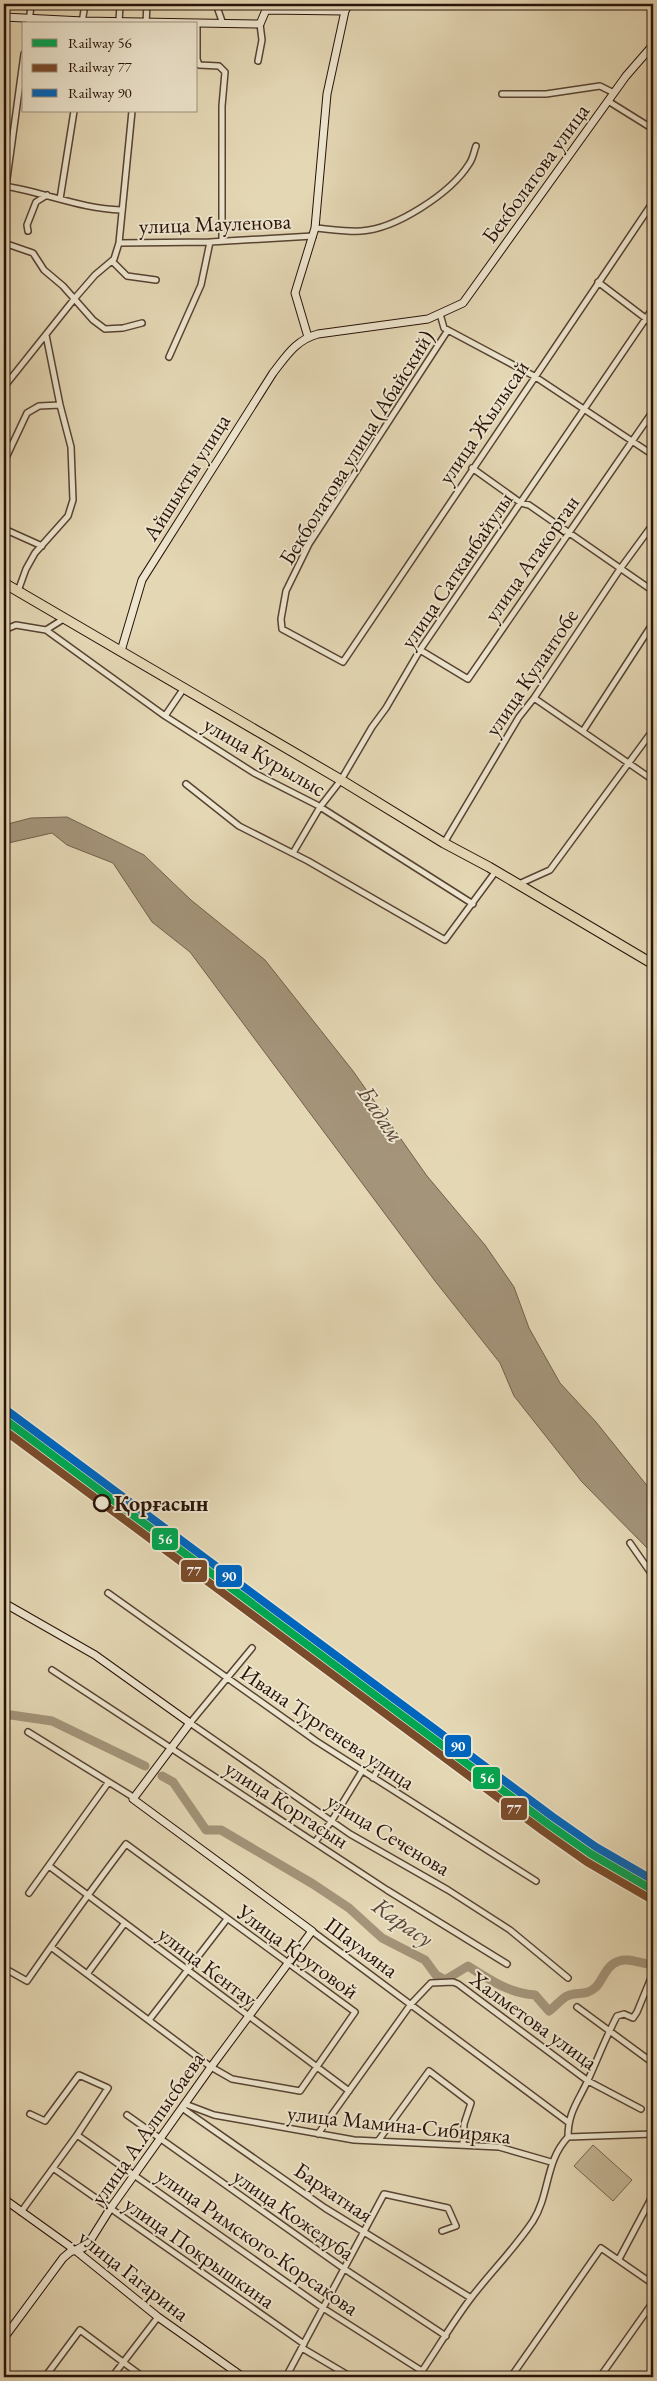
<svg xmlns="http://www.w3.org/2000/svg" width="657" height="2381" font-family="'EB Garamond',serif">
  <style>
    .green { fill: #c4b697; stroke: #766450 }
    .water { fill: #a4947a; stroke: #72604c }
    .lines { fill: none; stroke-linecap: round; stroke-linejoin: round }
    .river { stroke: #a4947a; stroke-width: 9 }
    .street-casing { stroke: #574333; stroke-width: 8 }
    .secondary-casing { stroke: #281208; stroke-width: 9 }
    .highway-casing { stroke: #281208; stroke-width: 11 }
    .street { stroke: #ede5ce; stroke-width: 5 }
    .secondary { stroke: #ede5ce; stroke-width: 7 }
    .highway { stroke: #e4d7b4; stroke-width: 9 }
    .rail-1-casing { stroke: #ede5ce; stroke-width: 11 }
    .rail-2-casing { stroke: #ede5ce; stroke-width: 11 }
    .rail-3-casing { stroke: #ede5ce; stroke-width: 11 }
    .rail-1 { stroke: #00a651; stroke-width: 8 }
    .rail-2 { stroke: #7a4b2a; stroke-width: 8 }
    .rail-3 { stroke: #0065bd; stroke-width: 8 }
    .stop-dot { fill: #ede5ce; stroke: #281208; stroke-width: 2.5 }
    .labels { text-anchor: middle; stroke-width: 4; stroke-linejoin: round; paint-order: stroke }
    .street-label { font-size: 22px; fill: #281208; stroke: #ede5ce }
    .stop-label { font-size: 22px; font-weight: bold; fill: #281208; stroke: #ede5ce; text-anchor: start }
    .water-label { font-size: 24px; font-style: italic; fill: #5a4636; stroke: #ede5ce }
    .line-badge { stroke: #ede5ce; stroke-width: 2 }
    .badge-label { font-size: 14px; text-anchor: middle; font-weight: bold; fill: #fff }
  </style>
  <rect width="100%" height="100%" fill="#e4d7b4"/>
  <filter id="stains"><feTurbulence type="fractalNoise" baseFrequency=".004" numOctaves="4"/><feColorMatrix values="0 0 0 0 .2 0 0 0 0 .09 0 0 0 0 .02 0 0 0 .5 -.17"/></filter>
  <radialGradient id="worn" r=".72"><stop offset=".6" stop-color="#630" stop-opacity="0"/><stop offset="1" stop-color="#630" stop-opacity=".3"/></radialGradient>
  <path class="green" d="M 593,2145 L 632,2180 L 613,2201 L 574,2166 Z"/>
  <path class="water" d="M 67,817 L 144,855 L 191,900 L 265,960 L 353,1071 L 427,1176 L 485,1245 L 514,1287 L 529,1328 L 560,1383 L 596,1422 L 653,1493 L 653,1554 L 582,1482 L 514,1396 L 500,1363 L 435,1281 L 190,952 L 152,922 L 113,863 L 67,845 L 52,833 L 4,844 L 4,825 L 31,818 Z"/>
  <g class="lines">
    <path class="river" d="M 4,1714 L 52,1721 L 145,1766
      M 162,1776 L 173,1782 L 206,1830 L 221,1830 L 313,1884 L 349,1908 L 382,1938 L 425,1960 L 436,1975 L 445,1980 L 468,1966 C 490,1980 509,1993 535,1995 L 549,2011 C 555,2007 561,1999 567,1996 C 578,1991 585,1997 596,1987 C 604,1978 606,1965 619,1961 C 631,1957 641,1965 653,1964"/>
    <g class="street-casing">
      <path id="street" d="M 216,4 L 223,24
        M 119,22 L 120,4
        M 82,23 L 85,4
        M 146,23 L 147,4
        M 197,23 L 197,59 L 199,65 L 219,66 L 225,72 L 222,106 L 222,241
        M 29,24 L 31,4
        M 258,61 L 262,40 L 260,24
        M 502,94 L 546,94 L 600,86 L 614,93
        M 608,101 L 653,129
        M 4,186 C 44,192 81,209 121,210
        M 6,186 L 24,54
        M 60,199 L 74,111
        M 315,228 C 330,229 346,232 361,231 C 396,229 451,193 469,164 C 473,159 474,151 476,146
        M 28,231 L 27,225 L 36,202 L 47,195
        M 4,243 L 33,253 L 44,270 L 63,286 L 93,320 L 105,329 L 123,328 L 142,323
        M 119,243 L 210,242 L 313,236
        M 112,261 L 127,276 L 156,280
        M 598,282 L 653,324
        M 440,314 L 444,328 L 534,376 L 653,455
        M 448,330 L 309,544 L 286,591 L 281,619 L 282,629 L 343,662 L 653,202
        M 169,357 L 201,285 L 210,242
        M 4,387 L 75,298 L 95,275 L 114,259 L 119,243 L 132,111
        M 4,462 L 27,413 L 39,406 L 60,405
        M 472,468 L 521,503 L 529,505 L 653,591
        M 4,529 L 42,546
        M 18,591 L 26,569 L 35,553 L 68,516 L 73,500 L 71,447 L 60,405 L 46,335
        M 4,630 L 16,625 L 46,630 L 65,618
        M 46,630 L 165,716 L 254,773 L 317,805 L 473,904
        M 420,650 L 468,679 L 653,411
        M 534,698 L 653,780
        M 165,716 L 184,688
        M 583,731 L 653,623
        M 186,784 L 239,826 L 308,861 L 445,940 L 496,871
        M 444,843 L 519,717 L 534,698 L 620,569 L 653,524
        M 293,853 L 320,807 L 341,780 L 372,727 L 386,708 L 420,650 L 653,308
        M 519,884 L 550,870 L 653,730
        M 630,1543 L 653,1576
        M 108,1593 L 316,1741 L 536,1881
        M 252,1648 L 190,1723 L 350,1834 L 448,1890 L 510,1930 L 568,1978
        M 52,1670 L 387,1890 L 507,1964
        M 28,1732 L 133,1797
        M 373,1778 L 380,1766
        M 315,1842 L 331,1822 L 362,1771
        M 49,1866 L 349,2091
        M 29,1893 L 108,1783
        M 312,1931 L 568,2122
        M 4,1968 L 27,1981 C 59,1935 92,1889 126,1844 L 355,2012 L 300,2091 L 232,2079 L 211,2067 L 51,1947
        M 87,1974 L 124,1924
        M 577,2007 L 653,2063
        M 149,2020 L 227,1919
        M 185,2104 L 214,2115 L 354,2140 L 499,2147 L 551,2162
        M 182,2108 L 325,2208 L 471,2298
        M 127,2115 L 343,2268 L 446,2336
        M 318,2134 L 411,2004 L 431,1983 L 453,1982 L 458,1984 L 588,2081 L 641,2109
        M 77,2135 L 323,2308 L 422,2371
        M 568,2137 C 568,2112 578,2102 588,2080 C 598,2058 606,2037 617,2016 L 624,2014 L 633,2018 L 637,2012 L 653,1973
        M 568,2137 L 653,2134
        M 378,2141 L 429,2071 L 471,2103 L 464,2124 L 463,2145
        M 53,2168 L 304,2344
        M 21,2212 L 77,2135 L 108,2088 L 79,2075 L 45,2121 L 30,2114
        M 619,2259 L 653,2195
        M 302,2348 L 351,2377
        M 45,2377 L 80,2330 L 143,2377
        M 112,2377 L 158,2317
        M 286,2377 L 384,2194 L 448,2208 L 456,2226 L 442,2231
        M 418,2377 C 436,2351 452,2323 471,2298 C 491,2272 515,2248 533,2221 C 550,2194 545,2161 568,2137
        M 511,2377 L 601,2248 L 653,2284
        M 600,2377 L 653,2302"/>
    </g>
    <g class="secondary-casing">
      <path id="secondary" d="M 4,17 L 83,21 L 260,24 L 266,10 L 345,11
        M 308,337 L 295,293 L 315,228 L 327,94 L 345,11 L 349,4
        M 121,651 L 142,580 L 273,373 C 287,355 296,340 318,334 L 428,319 L 463,303 L 626,76 L 653,45
        M 4,1603 L 95,1655 L 190,1723 L 133,1799 L 312,1931 L 211,2067 L 110,2209 L 90,2241 L 83,2248 L 70,2252 L 63,2258 L 4,2338
        M 4,2199 L 75,2250 L 158,2317 L 243,2377"/>
    </g>
    <g class="highway-casing">
      <path id="highway" d="M 4,583 L 341,780 L 444,843 L 489,867 L 653,964"/>
    </g>
    <use href="#street" class="street"/>
    <use href="#secondary" class="secondary"/>
    <use href="#highway" class="highway"/>
    <g class="rail-1-casing">
      <path id="rail-1" d="M 4,1419 L 548,1824 L 591,1854 L 653,1890"/>
    </g>
    <g class="rail-2-casing">
      <path id="rail-2" d="M 4,1430 L 543,1831 L 587,1862 L 649,1898"/>
    </g>
    <g class="rail-3-casing">
      <path id="rail-3" d="M 9,1412 L 553,1817 L 596,1847 L 653,1880"/>
    </g>
    <use href="#rail-1" class="rail-1"/>
    <use href="#rail-2" class="rail-2"/>
    <use href="#rail-3" class="rail-3"/>
  </g>
  <circle class="stop-dot" cx="102" cy="1503" r="8"/>
  <g class="labels">
    <g class="street-label">
      <text transform="translate(535 173) rotate(-54)" y="8">Бекболатова улица</text>
      <text transform="translate(215 223) rotate(-2)" y="8">улица Мауленова</text>
      <text transform="translate(483 422) rotate(-56)" y="8">улица Жылысай</text>
      <text transform="translate(356 447) rotate(-58)" y="8">Бекболатова улица (Абайский)</text>
      <text transform="translate(186 477) rotate(-58)" y="8">Айшыкты улица</text>
      <text transform="translate(531 558) rotate(-55)" y="8">улица Атакорган</text>
      <text transform="translate(456 570) rotate(-56)" y="8">улица Сатканбайулы</text>
      <text transform="translate(531 672) rotate(-56)" y="8">улица Кулантобе</text>
      <text transform="translate(265 756) rotate(30)" y="8">улица Курылыс</text>
      <text transform="translate(328 1727) rotate(34)" y="8">Ивана Тургенева улица</text>
      <text transform="translate(287 1804) rotate(33)" y="8">улица Коргасын</text>
      <text transform="translate(389 1834) rotate(31)" y="8">улица Сеченова</text>
      <text transform="translate(362 1947) rotate(37)" y="8">Шаумяна</text>
      <text transform="translate(298 1951) rotate(36)" y="8">Улица Круговой</text>
      <text transform="translate(208 1966) rotate(37)" y="8">улица Кентау</text>
      <text transform="translate(534 2020) rotate(36)" y="8">Халметова улица</text>
      <text transform="translate(399 2124) rotate(6)" y="8">улица Мамина-Сибиряка</text>
      <text transform="translate(147 2128) rotate(-55)" y="8">улица А.Алпысбаева</text>
      <text transform="translate(334 2192) rotate(34)" y="8">Бархатная</text>
      <text transform="translate(294 2214) rotate(35)" y="8">улица Кожедуба</text>
      <text transform="translate(258 2241) rotate(35)" y="8">улица Римского-Корсакова</text>
      <text transform="translate(200 2252) rotate(35)" y="8">улица Покрышкина</text>
      <text transform="translate(134 2275) rotate(38)" y="8">улица Гагарина</text>
    </g>
    <g class="stop-label">
      <text x="114" y="1511">Қорғасын</text>
    </g>
    <g class="water-label">
      <text transform="translate(381 1114) rotate(56)" y="8">Бадам</text>
      <text transform="translate(403 1922) rotate(35)" y="8">Карасу</text>
    </g>
  </g>
  <g class="line-badge">
    <rect x="151" y="1527" width="28" height="24" rx="5" fill="#00a651"/>
    <rect x="180" y="1559" width="28" height="24" rx="5" fill="#7a4b2a"/>
    <rect x="215" y="1564" width="28" height="24" rx="5" fill="#0065bd"/>
    <rect x="444" y="1734" width="28" height="24" rx="5" fill="#0065bd"/>
    <rect x="472" y="1766" width="29" height="24" rx="5" fill="#00a651"/>
    <rect x="500" y="1797" width="28" height="24" rx="5" fill="#7a4b2a"/>
  </g>
  <g class="badge-label">
    <text x="165" y="1544">56</text>
    <text x="194" y="1576">77</text>
    <text x="229" y="1581">90</text>
    <text x="458" y="1751">90</text>
    <text x="487" y="1783">56</text>
    <text x="514" y="1814">77</text>
  </g>
  <rect width="657" height="2381" fill="none" stroke="#e4d7b4" stroke-width="20"/>
  <rect x="5" y="5" width="647" height="2371" fill="none" stroke="#281208" stroke-width="2.5"/>
  <rect x="10" y="10" width="637" height="2361" fill="none" stroke="#281208"/>
  <rect x="22" y="22" width="175" height="90" fill="#ede5ce" stroke="#9e917f"/>
  <rect x="32" y="39" width="25" height="8" fill="#00a651" stroke="#9e917f"/>
  <text x="68" y="48" font-size="15" fill="#281208">Railway 56</text>
  <rect x="32" y="64" width="25" height="8" fill="#7a4b2a" stroke="#9e917f"/>
  <text x="68" y="72" font-size="15" fill="#281208">Railway 77</text>
  <rect x="32" y="89" width="25" height="8" fill="#0065bd" stroke="#9e917f"/>
  <text x="68" y="98" font-size="15" fill="#281208">Railway 90</text>
  <rect width="100%" height="100%" filter="url(#stains)"/>
  <rect width="100%" height="100%" fill="url(#worn)"/>
</svg>
